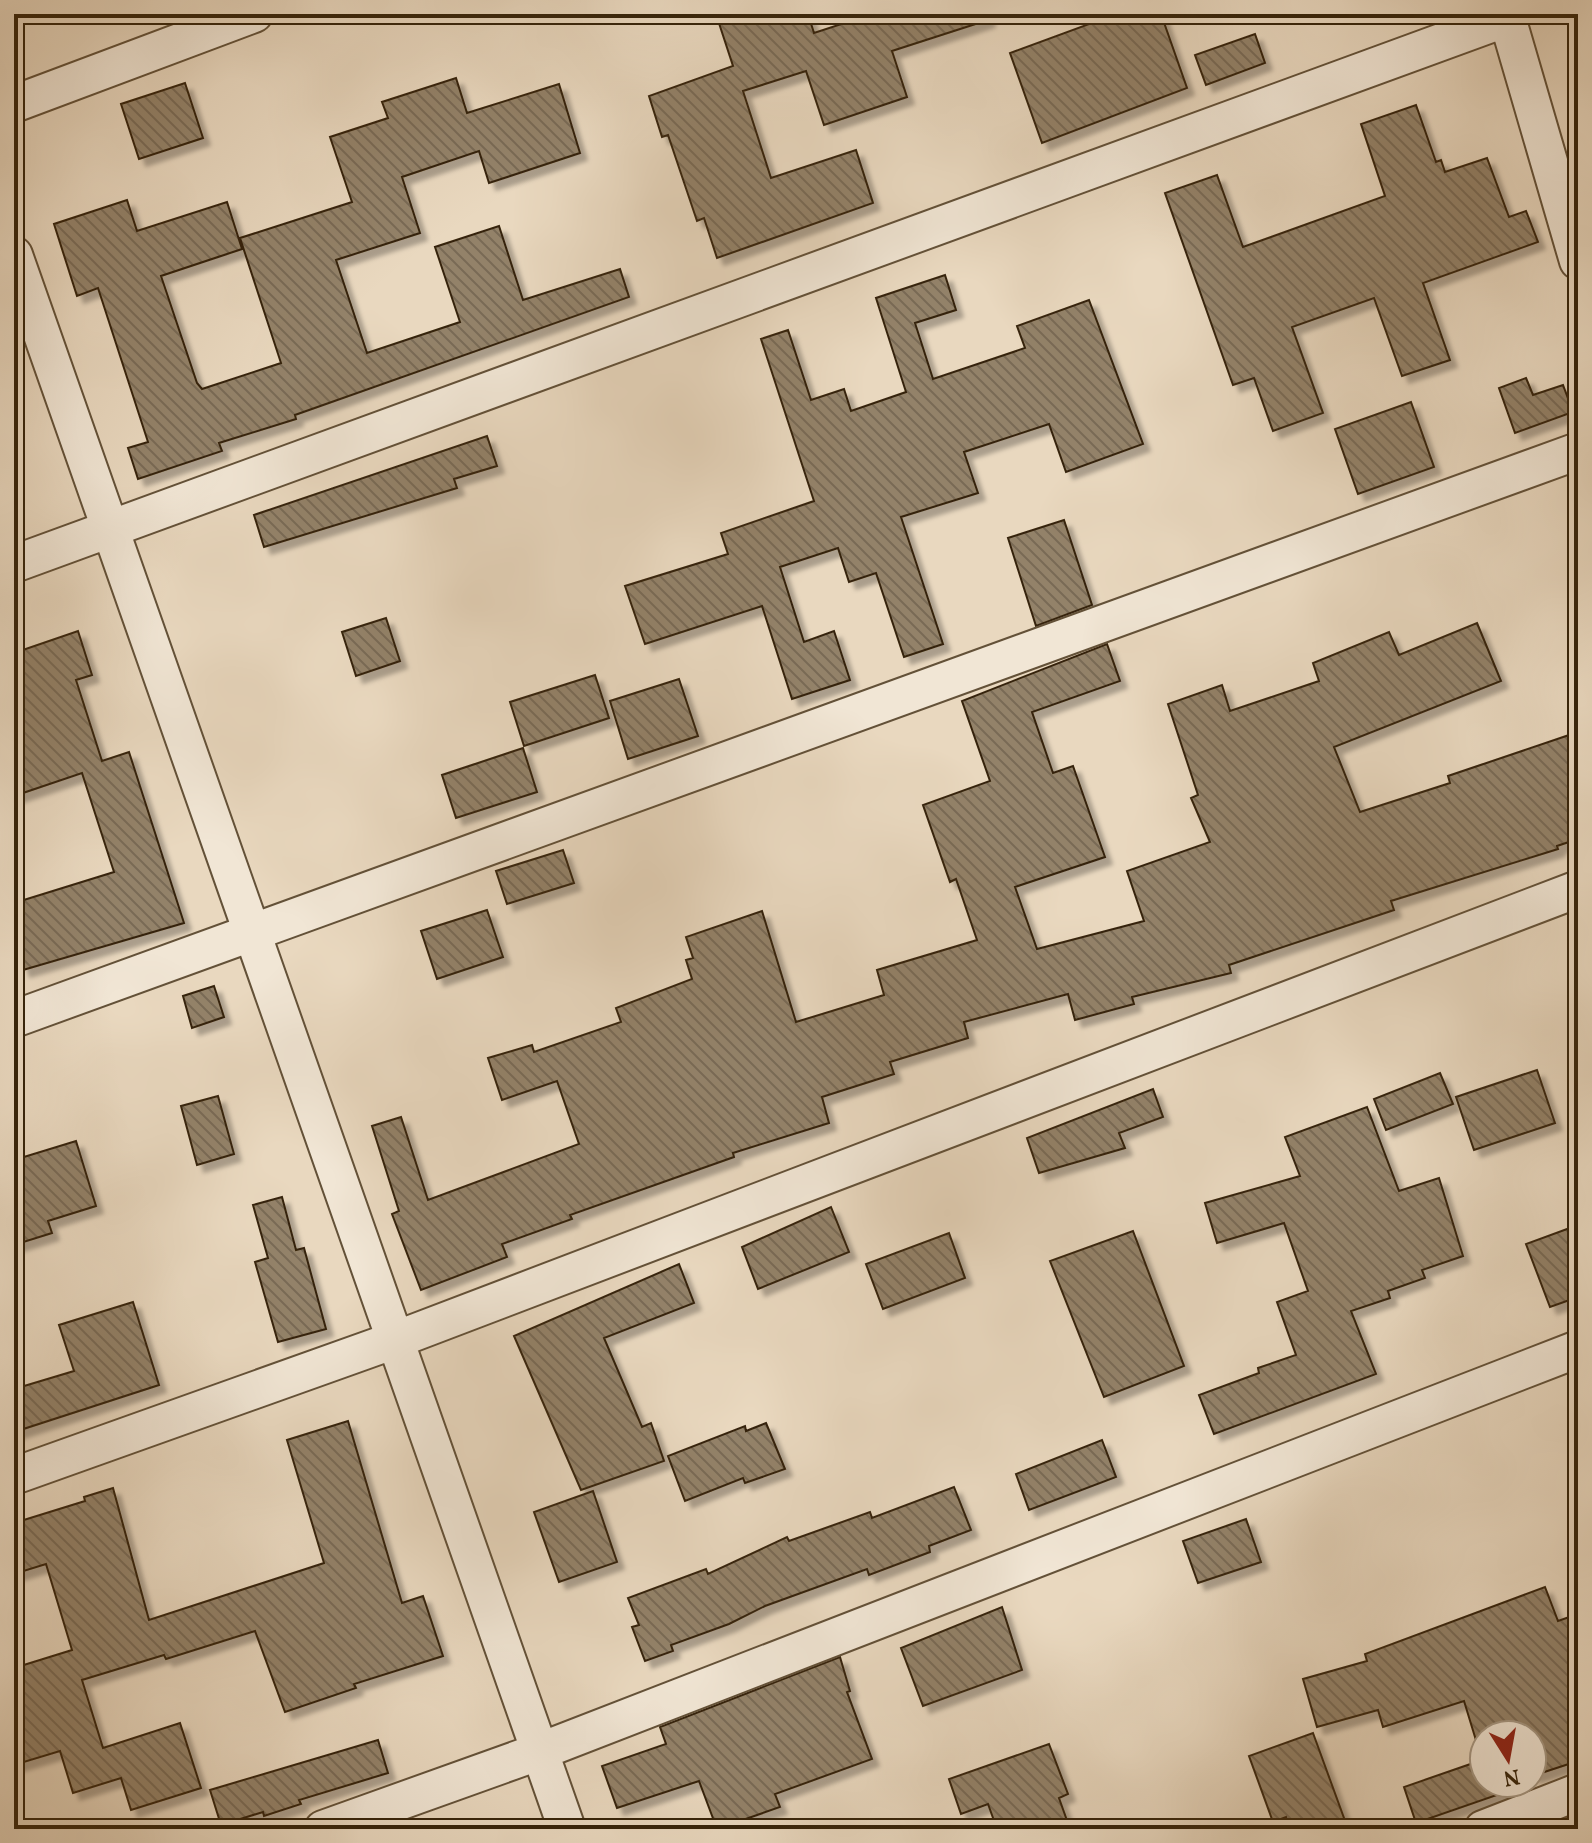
<svg xmlns="http://www.w3.org/2000/svg" width="1592" height="1843" font-family="Vollkorn,serif">
  <style>
    .building { fill: url(#building-back-hatch); stroke: #36240b; stroke-width: 2; filter: url(#shadow) }
    .lines { fill: none; stroke-linecap: round; stroke-linejoin: round }
    .street-casing { stroke: #635138; stroke-width: 40 }
    .street { stroke: #f1e6d5; stroke-width: 36 }
  </style>
  <defs>
    <pattern id="building-back-hatch" width="6" height="6" patternUnits="userSpaceOnUse" patternTransform="scale(2)"><rect width="6" height="6" fill="#938269"/><path d="M-1 5l2 2M0 0l6 6M5-1l2 2" fill="none" stroke="#796a55"/></pattern>
    <filter id="shadow"><feDropShadow dx="7" dy="7" stdDeviation="2" flood-color="#0004"/></filter>
  </defs>
  <rect width="100%" height="100%" fill="#e9d8bf"/>
  <filter id="stains"><feTurbulence type="fractalNoise" baseFrequency=".0025" numOctaves="4"/><feColorMatrix values="0 0 0 0 .2 0 0 0 0 .09 0 0 0 0 .02 0 0 0 .5 -.17"/></filter>
  <radialGradient id="worn" r=".72"><stop offset=".6" stop-color="#630" stop-opacity="0"/><stop offset="1" stop-color="#630" stop-opacity=".3"/></radialGradient>
  <path class="building" d="M 716,14 L 808,14 L 814,33 L 872,14 L 987,14 L 988,20 L 892,51 L 907,97 L 824,125 L 806,71 L 743,91 L 771,178 L 856,150 L 873,203 L 717,258 L 704,218 L 697,221 L 668,135 L 662,137 L 649,96 L 733,66 Z
    M 1088,14 L 1161,14 L 1187,88 L 1042,143 L 1010,53 L 1092,23 Z
    M 1255,34 L 1265,63 L 1206,85 L 1195,55 Z
    M 456,78 L 467,113 L 559,84 L 580,153 L 489,183 L 479,151 L 402,177 L 420,233 L 336,260 L 367,353 L 460,322 L 435,247 L 499,226 L 523,300 L 620,269 L 629,297 L 295,415 L 296,419 L 219,443 L 222,451 L 138,479 L 128,448 L 148,442 L 98,288 L 77,296 L 54,224 L 127,200 L 137,231 L 227,202 L 242,249 L 161,276 L 197,383 L 202,389 L 281,363 L 240,238 L 352,202 L 330,137 L 388,118 L 382,102 Z
    M 185,83 L 203,138 L 139,159 L 121,104 Z
    M 1416,105 L 1436,162 L 1441,160 L 1445,172 L 1487,158 L 1509,217 L 1526,211 L 1538,242 L 1423,283 L 1450,360 L 1402,376 L 1374,298 L 1292,327 L 1323,413 L 1273,431 L 1254,378 L 1233,385 L 1165,193 L 1217,175 L 1243,247 L 1385,196 L 1361,124 Z
    M 945,275 L 956,310 L 915,323 L 933,379 L 1025,348 L 1017,326 L 1089,300 L 1143,444 L 1066,472 L 1049,424 L 964,452 L 978,493 L 901,517 L 943,644 L 904,657 L 876,573 L 849,582 L 838,548 L 780,567 L 804,642 L 834,631 L 850,680 L 792,699 L 762,606 L 645,644 L 625,586 L 728,554 L 721,533 L 814,501 L 761,339 L 788,330 L 811,400 L 844,389 L 851,411 L 906,392 L 876,298 Z
    M 1526,378 L 1533,395 L 1563,385 L 1573,412 L 1515,433 L 1499,388 Z
    M 1411,402 L 1434,467 L 1358,494 L 1335,429 Z
    M 487,436 L 497,466 L 454,479 L 457,488 L 264,547 L 254,515 Z
    M 1064,520 L 1092,605 L 1036,626 L 1008,538 Z
    M 386,618 L 400,661 L 356,676 L 342,632 Z
    M 1477,623 L 1501,681 L 1334,747 L 1360,812 L 1450,783 L 1448,776 L 1578,732 L 1578,839 L 1557,846 L 1558,849 L 1391,901 L 1394,910 L 1229,965 L 1231,973 L 1132,997 L 1134,1004 L 1075,1020 L 1068,994 L 964,1022 L 968,1038 L 890,1062 L 894,1074 L 822,1097 L 829,1123 L 733,1153 L 734,1157 L 570,1215 L 572,1219 L 502,1244 L 507,1257 L 421,1290 L 392,1214 L 399,1211 L 372,1126 L 401,1117 L 428,1200 L 579,1144 L 557,1081 L 502,1100 L 488,1058 L 532,1045 L 534,1052 L 621,1022 L 616,1008 L 692,979 L 686,960 L 693,958 L 686,937 L 762,911 L 796,1022 L 884,995 L 877,970 L 977,940 L 956,879 L 950,882 L 923,805 L 990,781 L 962,701 L 1107,644 L 1120,681 L 1032,712 L 1053,773 L 1073,766 L 1105,857 L 1015,887 L 1037,949 L 1144,921 L 1127,871 L 1210,842 L 1191,798 L 1198,795 L 1168,704 L 1222,685 L 1230,711 L 1319,681 L 1313,663 L 1389,632 L 1399,655 Z
    M 78,631 L 92,675 L 76,680 L 102,761 L 129,752 L 184,923 L 23,970 L 14,941 L 14,903 L 114,872 L 82,773 L 14,796 L 14,653 Z
    M 595,675 L 609,718 L 524,746 L 510,702 Z
    M 679,679 L 698,736 L 628,759 L 610,701 Z
    M 523,748 L 537,792 L 456,818 L 442,775 Z
    M 563,850 L 574,883 L 507,904 L 496,871 Z
    M 487,910 L 503,957 L 437,979 L 421,931 Z
    M 214,986 L 224,1017 L 192,1028 L 183,996 Z
    M 1537,1070 L 1555,1123 L 1474,1150 L 1456,1097 Z
    M 1440,1073 L 1453,1104 L 1386,1130 L 1374,1099 Z
    M 1153,1089 L 1163,1117 L 1119,1133 L 1125,1148 L 1039,1173 L 1027,1138 Z
    M 218,1096 L 234,1154 L 197,1165 L 181,1106 Z
    M 1367,1107 L 1399,1191 L 1439,1178 L 1463,1256 L 1422,1270 L 1425,1278 L 1388,1291 L 1390,1298 L 1351,1311 L 1376,1374 L 1214,1434 L 1199,1395 L 1259,1373 L 1258,1368 L 1296,1355 L 1277,1302 L 1308,1291 L 1284,1223 L 1217,1243 L 1205,1203 L 1300,1176 L 1285,1137 Z
    M 76,1141 L 96,1206 L 48,1221 L 52,1233 L 14,1245 L 14,1160 Z
    M 282,1197 L 296,1250 L 304,1248 L 326,1329 L 278,1342 L 255,1262 L 268,1258 L 253,1205 Z
    M 831,1207 L 849,1252 L 758,1289 L 742,1247 Z
    M 1578,1225 L 1578,1297 L 1550,1307 L 1526,1244 Z
    M 1133,1231 L 1184,1366 L 1104,1397 L 1050,1261 Z
    M 949,1233 L 965,1278 L 883,1309 L 866,1264 Z
    M 679,1264 L 694,1303 L 604,1338 L 642,1427 L 651,1423 L 664,1461 L 581,1490 L 514,1336 Z
    M 133,1302 L 159,1385 L 14,1432 L 14,1389 L 74,1371 L 59,1325 Z
    M 348,1421 L 402,1603 L 423,1596 L 443,1656 L 354,1684 L 356,1688 L 285,1712 L 255,1631 L 166,1659 L 164,1655 L 82,1680 L 103,1748 L 180,1723 L 201,1788 L 131,1810 L 121,1778 L 73,1793 L 60,1751 L 14,1765 L 14,1668 L 72,1650 L 46,1564 L 14,1574 L 14,1523 L 85,1501 L 84,1497 L 113,1488 L 149,1620 L 324,1563 L 287,1440 Z
    M 766,1423 L 785,1469 L 745,1483 L 743,1478 L 685,1501 L 668,1456 L 745,1426 L 746,1431 Z
    M 1102,1440 L 1116,1477 L 1029,1510 L 1016,1474 Z
    M 954,1487 L 971,1530 L 929,1546 L 930,1552 L 869,1575 L 867,1569 L 765,1606 L 729,1624 L 671,1645 L 673,1651 L 645,1661 L 632,1627 L 639,1625 L 628,1598 L 706,1569 L 708,1574 L 787,1537 L 789,1541 L 870,1512 L 872,1518 Z
    M 593,1491 L 617,1562 L 559,1582 L 534,1512 Z
    M 1246,1519 L 1261,1562 L 1198,1583 L 1183,1541 Z
    M 1545,1587 L 1558,1621 L 1578,1614 L 1578,1761 L 1532,1776 L 1532,1735 L 1484,1735 L 1484,1783 L 1518,1783 L 1520,1787 L 1416,1823 L 1404,1787 L 1482,1760 L 1464,1701 L 1383,1727 L 1378,1710 L 1317,1727 L 1303,1679 L 1367,1661 L 1365,1654 Z
    M 1002,1607 L 1022,1670 L 923,1706 L 901,1648 Z
    M 840,1657 L 850,1691 L 847,1692 L 872,1759 L 775,1794 L 780,1807 L 717,1829 L 699,1781 L 617,1808 L 602,1766 L 666,1744 L 660,1727 Z
    M 1313,1733 L 1348,1829 L 1290,1829 L 1286,1817 L 1273,1822 L 1249,1756 Z
    M 378,1740 L 388,1773 L 299,1800 L 301,1804 L 264,1816 L 263,1812 L 221,1825 L 210,1790 Z
    M 1049,1744 L 1068,1794 L 1059,1798 L 1070,1829 L 997,1829 L 988,1804 L 961,1814 L 949,1779 Z"/>
  <g class="lines">
    <g class="street-casing">
      <path id="street" d="M 1506,14 L 1578,261
        M 14,104 L 254,14
        M 14,255 L 567,1829
        M 14,564 L 1507,18
        M 14,1019 L 1578,451
        M 14,1476 L 395,1340 L 1578,889
        M 323,1829 L 538,1752 L 1578,1349
        M 1483,1829 L 1578,1792"/>
    </g>
    <use href="#street" class="street"/>
  </g>
  <rect width="1592" height="1843" fill="none" stroke="#e9d8bf" stroke-width="48"/>
  <rect x="16" y="16" width="1560" height="1811" fill="none" stroke="#36240b" stroke-width="4"/>
  <rect x="24" y="24" width="1544" height="1795" fill="none" stroke="#36240b" stroke-width="2"/>
  <g transform="translate(1508 1759) rotate(169)"><circle r="38" fill="#f1e6d5" stroke="#a69884" stroke-width="2"/>
  <path d="M0-6L14 30L0 20L-14 30Z" fill="#8f2418"/>
  <text y="-12" font-size="22" font-weight="bold" text-anchor="middle" fill="#36240b">N</text>
  </g>
  <rect width="100%" height="100%" filter="url(#stains)"/>
  <rect width="100%" height="100%" fill="url(#worn)"/>
</svg>
